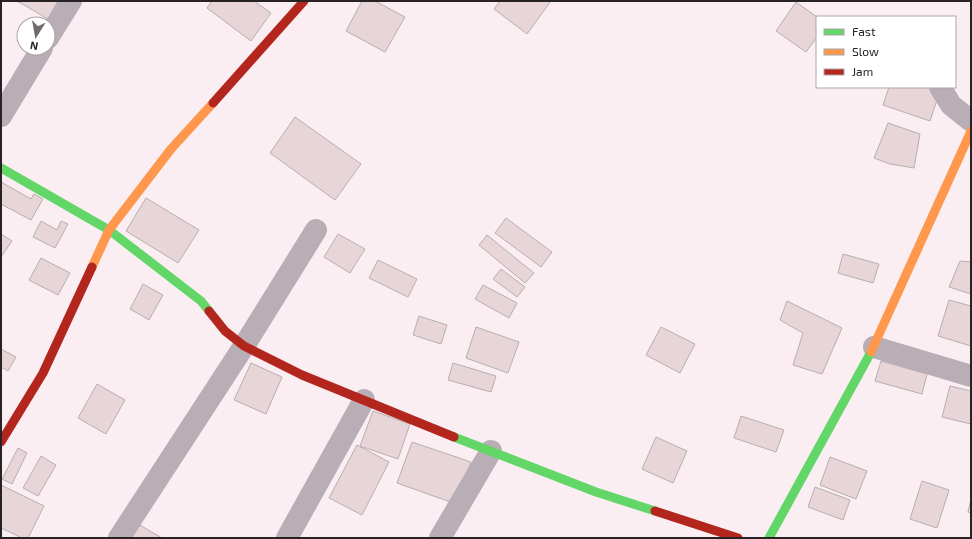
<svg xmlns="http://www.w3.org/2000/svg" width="972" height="539" font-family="'Exo 2',sans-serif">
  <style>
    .building { fill: #e7d5d8; stroke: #b7aeb0 }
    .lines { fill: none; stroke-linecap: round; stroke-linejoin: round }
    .street { stroke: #b9adb6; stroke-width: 22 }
    .fast { stroke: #63d668; stroke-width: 9 }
    .slow { stroke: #ff974d; stroke-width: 9 }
    .jam { stroke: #b3261e; stroke-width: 9 }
  </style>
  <rect width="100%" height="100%" fill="#faeef2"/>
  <path class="building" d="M 17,1 L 58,1 L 48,19 Z
    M 212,1 L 254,1 L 271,13 L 251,41 L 207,8 Z
    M 362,1 L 375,1 L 405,17 L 385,52 L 346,31 Z
    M 500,1 L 551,1 L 527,34 L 494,9 Z
    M 796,2 L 817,17 L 817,37 L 806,52 L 776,31 Z
    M 889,87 L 928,87 L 940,91 L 930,121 L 883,105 Z
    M 295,117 L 361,164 L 335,200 L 270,153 Z
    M 888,123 L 920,134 L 914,168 L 890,164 L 874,158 Z
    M 1,182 L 31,199 L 34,194 L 43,199 L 31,220 L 1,204 Z
    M 146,198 L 199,230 L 178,263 L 126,231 Z
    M 506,218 L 552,252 L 541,267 L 495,233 Z
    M 41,221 L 57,230 L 61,221 L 68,224 L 55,248 L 33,237 Z
    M 1,234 L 12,241 L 1,257 Z
    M 338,234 L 365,249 L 350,273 L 324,257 Z
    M 487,235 L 534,273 L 525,283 L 479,245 Z
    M 843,254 L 879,264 L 873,283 L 838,273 Z
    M 41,258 L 70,273 L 58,295 L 29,280 Z
    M 378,260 L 417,279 L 408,297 L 369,278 Z
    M 960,261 L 971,262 L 971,294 L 949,287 Z
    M 501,269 L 525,287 L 517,297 L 493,279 Z
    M 143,284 L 163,295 L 149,320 L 130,309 Z
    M 483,285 L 517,303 L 509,318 L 475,299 Z
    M 949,300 L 971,306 L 971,346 L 938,336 Z
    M 787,301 L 842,328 L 822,374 L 793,365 L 803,333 L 780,320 Z
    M 419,316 L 447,325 L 441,344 L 413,335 Z
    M 476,327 L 519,342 L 508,373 L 466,358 Z
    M 661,327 L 695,344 L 680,373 L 646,355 Z
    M 1,349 L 16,357 L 8,371 L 1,367 Z
    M 881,361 L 927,374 L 922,394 L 875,381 Z
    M 251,363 L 282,377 L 266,414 L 234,400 Z
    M 453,363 L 496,376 L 491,392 L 448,380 Z
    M 97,384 L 125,400 L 106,434 L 78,418 Z
    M 950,386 L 971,391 L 971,424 L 942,417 Z
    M 373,411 L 410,424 L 398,459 L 360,446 Z
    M 741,416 L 784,430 L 776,452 L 734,438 Z
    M 656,437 L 687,451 L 673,483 L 642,469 Z
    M 412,442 L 471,462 L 456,504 L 397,483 Z
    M 357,445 L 389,462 L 362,515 L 329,498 Z
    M 18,448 L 27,453 L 12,484 L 2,479 Z
    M 41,456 L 56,465 L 38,496 L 23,488 Z
    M 830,457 L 867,471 L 856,499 L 820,485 Z
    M 922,481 L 949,490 L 937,528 L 910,519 Z
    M 1,485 L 44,506 L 28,538 L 22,538 L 1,528 Z
    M 815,487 L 850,500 L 843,520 L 808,507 Z
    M 971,499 L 971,513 L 968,512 Z
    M 133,521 L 162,538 L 122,538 Z"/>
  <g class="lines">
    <path class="street" d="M 48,38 L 71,1
      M 940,87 L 951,105 L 971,121
      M 1,116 L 42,48
      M 874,347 L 971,376
      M 119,538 L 244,346 L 316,230
      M 287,538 L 364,400
      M 440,538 L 491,451"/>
    <path class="fast" d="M 1,168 L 109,230 L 201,301 L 209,311
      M 454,437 L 596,492 L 655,511
      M 769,538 L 871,352"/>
    <path class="slow" d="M 92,267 L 109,230 L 171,149 L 213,103
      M 871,352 L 971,131"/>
    <path class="jam" d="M 213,103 L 304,1
      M 209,311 L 225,331 L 244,346 L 302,375 L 454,437
      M 1,442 L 43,373 L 92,267
      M 655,511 L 738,538"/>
  </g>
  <rect width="972" height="539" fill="none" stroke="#292224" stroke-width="4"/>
  <rect x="816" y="16" width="140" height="72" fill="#ffffff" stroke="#a9a7a7"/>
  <rect x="824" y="29" width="20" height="6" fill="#63d668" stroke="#a9a7a7"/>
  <text x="852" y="36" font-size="12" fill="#292224">Fast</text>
  <rect x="824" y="49" width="20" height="6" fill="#ff974d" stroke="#a9a7a7"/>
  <text x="852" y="56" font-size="12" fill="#292224">Slow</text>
  <rect x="824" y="69" width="20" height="6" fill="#b3261e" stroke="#a9a7a7"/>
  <text x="852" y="76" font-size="12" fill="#292224">Jam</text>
  <g transform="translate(36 36) rotate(191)"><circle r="19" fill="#ffffff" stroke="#a9a7a7"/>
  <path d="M0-3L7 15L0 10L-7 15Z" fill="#72696c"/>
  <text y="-6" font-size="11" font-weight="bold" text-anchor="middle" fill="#292224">N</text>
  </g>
</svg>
